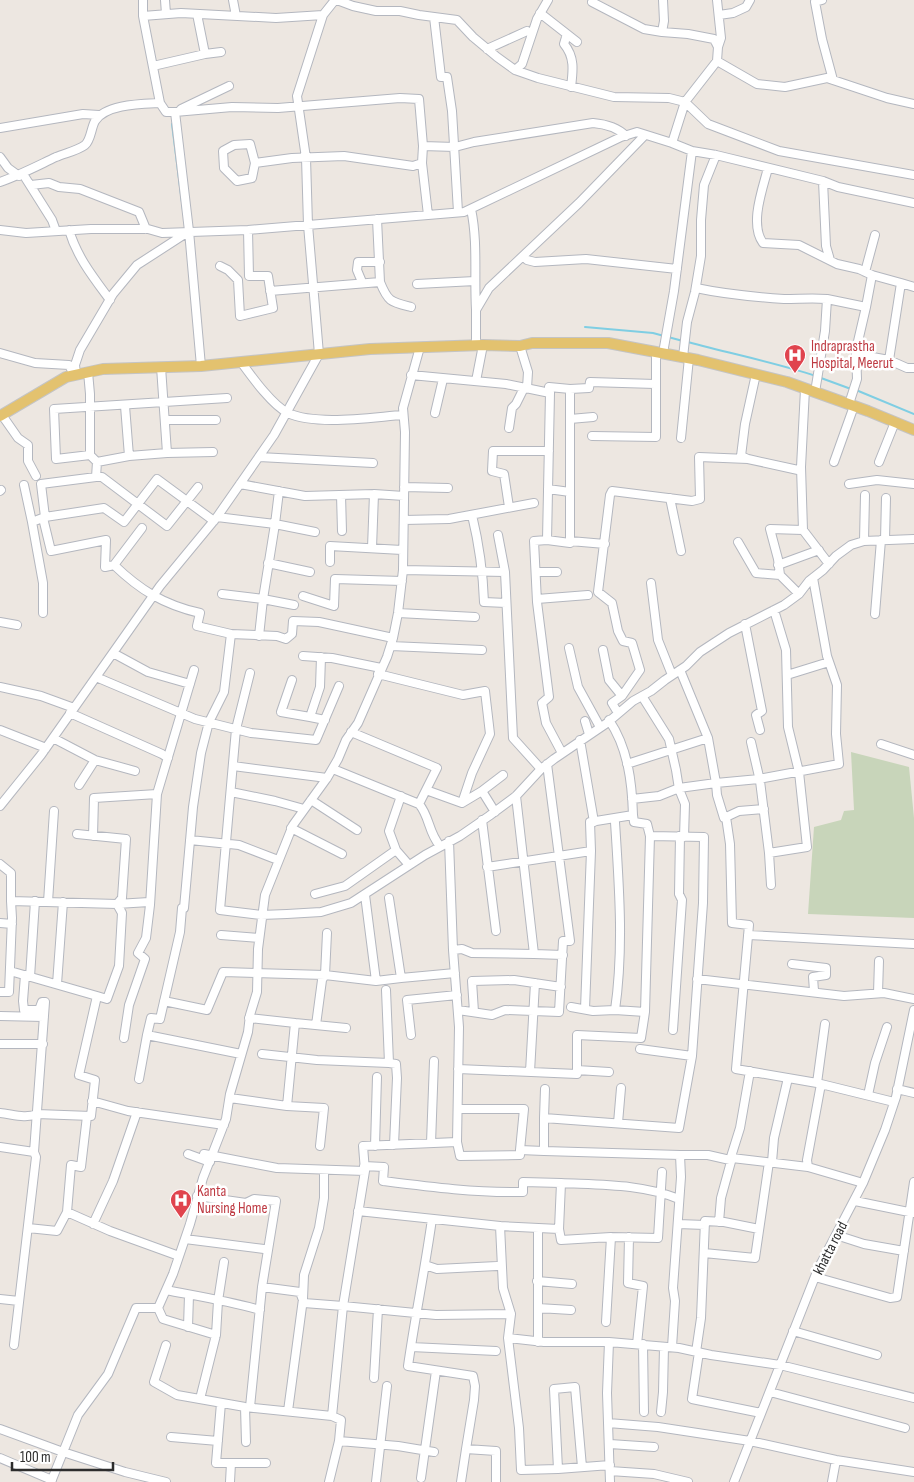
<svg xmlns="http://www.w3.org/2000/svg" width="914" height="1482" font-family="'Sofia Sans Condensed',sans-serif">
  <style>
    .cemetery { fill: #c8d5ba }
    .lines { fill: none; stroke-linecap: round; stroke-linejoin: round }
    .stream { stroke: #7fcee3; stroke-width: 2 }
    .minor-casing { stroke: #b4b7bf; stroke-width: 10 }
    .major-casing { stroke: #c4c4c4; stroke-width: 12 }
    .minor { stroke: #fff; stroke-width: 8 }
    .major { stroke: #e3c26f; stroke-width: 10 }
    .labels { text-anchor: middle; stroke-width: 5; stroke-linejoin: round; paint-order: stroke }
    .health-label { font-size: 15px; fill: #be3a42; stroke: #fff; text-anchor: start }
    .street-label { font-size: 15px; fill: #2d2d2d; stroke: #fff }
  </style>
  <rect width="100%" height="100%" fill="#ede7e1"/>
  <path class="cemetery" d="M 851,752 L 909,767 L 914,818 L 914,918 L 808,914 L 814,827 L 841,820 L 844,811 L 854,810 Z"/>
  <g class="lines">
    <path class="stream" d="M 172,124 L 183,210
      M 585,327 L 653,333 L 664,336
      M 668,337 L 683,341
      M 688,342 C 731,354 774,362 816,376
      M 821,378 L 851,389
      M 856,390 L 914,414"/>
    <g class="minor-casing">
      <path id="minor" d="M 143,0 L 143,16 L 160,103 L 166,112 L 175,112 L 189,231 L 201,366
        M 165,0 L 166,14
        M 233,0 L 236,16
        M 337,0 L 353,6 L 376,11 L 400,11 L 419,15 L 457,20 L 473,37 L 497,57 L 515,70 L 538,78 L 614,97 L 669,98 L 685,102 L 708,124 L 779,151 L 914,175
        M 663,0 L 664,21 L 662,32 L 688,34 L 714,39 L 718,47 L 717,61
        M 717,0 L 721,38 L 718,47
        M 822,0 L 815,2 L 822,39 L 833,80
        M 592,2 L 644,29 L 662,32
        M 540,13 L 577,42
        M 719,15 L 733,13 L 746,7 L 750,0
        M 143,16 L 181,13 L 276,18 L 323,15
        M 434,17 L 441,77 L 447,77 L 452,111 L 458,212
        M 567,34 L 564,44 C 575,57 573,71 571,87
        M 487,49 L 527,31
        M 205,54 L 221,52
        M 153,66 L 205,54 L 197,14
        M 515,70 L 522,64 L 537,19 L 548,0
        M 914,104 L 887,98 L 827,78 L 785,87 L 757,84 L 717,61 L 685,102 L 672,143 L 692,151 L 716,155 L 823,181 L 838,187 L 914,203
        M 181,109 L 229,86
        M 175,112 L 232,107 L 278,108 L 400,98 L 419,99 L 423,146 L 422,163 L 428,215
        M 0,128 L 83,114 L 99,115
        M 423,146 L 455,147 L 474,142 L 593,123 C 605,124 617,127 626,136
        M 0,157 L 8,168 L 19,176
        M 255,163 L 250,144 L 234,145 L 223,151 L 224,168 L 237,181 L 252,178 L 255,163 L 292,158 L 344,156 L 413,166 L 422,163
        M 768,168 C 763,188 749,224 763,243 L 799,245 L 837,264 L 859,269 L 872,275 L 866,307 L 827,299
        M 23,174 L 52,220 L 56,231
        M 823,181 L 826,246 L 830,260
        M 0,182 C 20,175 37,166 56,157 C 65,153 77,151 85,145 C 91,140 91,128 95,121 C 106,104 141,104 160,103
        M 31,185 L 49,183 L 59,187 L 80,189 L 139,212 L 146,229
        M 471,209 C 478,242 474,276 476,310
        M 0,230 L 26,233 L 91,229 L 148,229 L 162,233 L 248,230 L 464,212 L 621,137 L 637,132 L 672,143
        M 69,230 C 77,257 93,277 110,300
        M 523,256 L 527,260 L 535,262 L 586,259 L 677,269
        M 220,266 L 228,270 L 238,280 L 240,316 L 273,308 L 268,276 L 249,276 L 248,230
        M 865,272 L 875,235
        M 362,282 L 357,270 L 358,262 L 380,262
        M 380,282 C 388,302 391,302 411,307
        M 901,283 L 914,287
        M 417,284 L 475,281
        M 696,288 C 724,294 755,297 784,299 C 799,299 813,298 827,299 L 825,331 L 815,392
        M 270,291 L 380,282 L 377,219
        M 476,345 L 476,310 L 489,288 L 579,203 L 645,135
        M 520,346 L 528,372 L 527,388
        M 0,353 L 35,363 L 69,365 L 73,373
        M 663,353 L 674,291 L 692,151
        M 856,354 L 889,360 L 901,283 L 872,275
        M 683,357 L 687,322 L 695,292 L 701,256 L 701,220 L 704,185 L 716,155
        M 889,360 L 907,368 L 914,368
        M 241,362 C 252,377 272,405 288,413 C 316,426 373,417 403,415
        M 88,372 L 90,394 L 90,455 L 97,462 L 96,477 L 41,484 L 45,517 L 104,508 L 124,522 L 157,479 L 214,521
        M 76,374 L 75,365 L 80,350 L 113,294 L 137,265 L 188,232
        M 411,375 L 506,384 L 550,393 L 547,540 L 534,541 L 537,602 L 549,697 L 542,703 L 546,723 L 562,753
        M 476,381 L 483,345
        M 570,389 L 589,388 L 590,382 L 655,384
        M 849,404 L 857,379 L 856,350 L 866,307
        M 125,406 L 129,456
        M 435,413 L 443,379
        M 2,415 L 18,438 L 28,445 L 28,461 L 36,476
        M 570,419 L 593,417
        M 166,420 L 216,420
        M 509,428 L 512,408 L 516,404 L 524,388
        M 592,436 L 656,437 L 656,352
        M 681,438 L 689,358
        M 167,453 L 213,452
        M 90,455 L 56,459 L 54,409 L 227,398
        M 259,457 L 373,463
        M 748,459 L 741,456 L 745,424 L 756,374
        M 97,462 L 129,456 L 167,453 L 161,367
        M 834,462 L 854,406
        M 879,462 L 895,422
        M 801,467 L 803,530 L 829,564
        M 96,477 L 102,477 L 167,526 L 198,487
        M 240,484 L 305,496 L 374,494 L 404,496
        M 849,484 L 877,480 L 914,484
        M 24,485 L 32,522
        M 404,487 L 448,488
        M 548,489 L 570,492
        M 0,491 L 1,490
        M 279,491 L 275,524 L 315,532
        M 341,495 L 342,531
        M 670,498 L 681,551
        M 509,507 L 504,474 L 492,471 L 493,451 L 549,451
        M 472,515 C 479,544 483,572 484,602 L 506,603
        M 217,517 L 275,524 L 263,599 L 294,605
        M 43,518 L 51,551 L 106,540 L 105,567 L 114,565
        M 404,520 L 449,519 L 534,503
        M 142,528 L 114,565 C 140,590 164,605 200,613 L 197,626 L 231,634
        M 498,535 L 505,572 L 513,738 L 541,769
        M 547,540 L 570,543 L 570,389 L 549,387 L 550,393
        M 885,540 L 886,498
        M 570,541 L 605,544
        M 864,541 L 865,495
        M 738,542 L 756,573 L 780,575
        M 372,548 L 374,494
        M 330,562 L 330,546 L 402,550
        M 268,563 L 310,572
        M 778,565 L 819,550
        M 403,570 L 505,572
        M 536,572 L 557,572
        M 651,583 L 658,640 L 672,675
        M 222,594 L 263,599 L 259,636
        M 799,594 L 780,575 L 778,559 L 770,529 L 803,530
        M 303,596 L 334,606 L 335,579 L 402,581
        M 537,599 L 588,595
        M 43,613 L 43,583 L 32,522 L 45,517
        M 398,613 L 475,617
        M 875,614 L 881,540
        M 0,622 L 17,625
        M 745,624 L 762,711 L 756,715 L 760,730
        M 391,646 L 482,650
        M 569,648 L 578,687 L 600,727
        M 603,650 L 609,680 L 622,696 L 640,670 L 632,643 L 623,641 L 618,631 L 612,603 L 598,592 L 610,495 L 612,491 L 692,501 L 700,499 L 699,457 L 748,459 L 798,470 L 801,467 L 805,389
        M 113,653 L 148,672 L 190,684
        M 303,656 L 332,658 L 381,668
        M 321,657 L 320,687 L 310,717 L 325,720
        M 680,670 L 708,738 L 716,783 L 759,779 L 839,764 L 836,734 L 837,685 L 827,656 L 813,578
        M 250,673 L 236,729 L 220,910 L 261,915 L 287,914 L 321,912 L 351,903 L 425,855 L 460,836 L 489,816 L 516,796 L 541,769 L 554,759 L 607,723 L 633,701 L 651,691 L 665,680 L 686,666 L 700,652 L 729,633 L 784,605 L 799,594 L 809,581 L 823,570 L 836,556 L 851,545 L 864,541 L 914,539
        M 378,674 L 463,695 L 485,691 L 490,734 L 472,773 L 462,803
        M 787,675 L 829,662
        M 96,677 L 195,719 L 251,733 L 316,740 L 339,686
        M 292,680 L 281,712 L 310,717
        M 0,687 L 41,696 L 74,708
        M 642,696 L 669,739 L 676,770 L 679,789 L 685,804 L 684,837
        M 70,713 L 162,754 L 168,758
        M 618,713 L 612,703 L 622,696
        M 585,721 L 589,734
        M 0,730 L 46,748
        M 53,738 L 95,760 L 135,771
        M 580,740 L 594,822
        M 751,742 L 760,781 L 769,853 L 807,847 L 799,772 L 788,727 L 786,650 L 774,610
        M 881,744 L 914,755
        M 627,764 L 708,738
        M 233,766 L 327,778
        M 333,769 L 419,804 L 437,768 L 351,732
        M 79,785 L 95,760
        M 426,790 L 462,803 L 482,791 L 495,812
        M 482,791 L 503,775
        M 231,792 L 275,801 L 304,809
        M 401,796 L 389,831 L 396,850 L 409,865
        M 632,799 L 659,796 L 679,788 L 716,783 L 717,795 L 724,818 L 739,811 L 764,809
        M 311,800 L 357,830
        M 419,804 C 430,817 428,832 440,846
        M 0,806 L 41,755 L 160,586 L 217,517 L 274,435 L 319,354 L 308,225 L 306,158 L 297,96 L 323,15 L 335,0
        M 726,817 L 730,844 L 732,923 L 749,925 L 736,1069 L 817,1083 L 825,1024
        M 482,820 L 496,931
        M 291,828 L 342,854
        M 77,834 L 126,839 L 122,898 L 117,904 L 122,913 L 119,966 L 107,999 L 97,996
        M 93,836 L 94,798 L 157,794
        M 190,840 L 239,845 L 278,860
        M 769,853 L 771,885
        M 0,864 L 11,873 L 11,901 L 117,904 L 149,902
        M 487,867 L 591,851
        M 315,894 L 345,886 L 396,850
        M 48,902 L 54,811
        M 0,923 L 12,924
        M 221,935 L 259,938
        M 748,935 L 914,944
        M 453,950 L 462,949 L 472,953 L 534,954 L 516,796
        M 534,954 L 563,955
        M 792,964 L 826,968 L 826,975 L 813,977 L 814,991
        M 25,975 L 23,1001 L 24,1010 L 39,1010 L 42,1002 L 45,1002
        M 30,977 L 35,901
        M 401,978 L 455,973
        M 697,979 L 844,996 L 884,993 L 914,999
        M 376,981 L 401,978 L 389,898
        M 57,984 L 63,902
        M 386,990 L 389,1063 L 396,1064 L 397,1078 L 394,1145
        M 0,992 L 9,992 L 12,918 L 11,901
        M 878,993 L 879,961
        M 164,1001 L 207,1010 L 223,972 L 325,975 L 327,933
        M 571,1007 L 593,1011 L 615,1010 C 624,948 619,885 615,822
        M 585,1009 L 591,851 L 590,822 L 633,815 C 632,782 628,748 609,720
        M 458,1010 L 492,1015 L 505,1010 L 559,1012 L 563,941 L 570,941 L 547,764
        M 615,1010 L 645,1012 L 650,836 L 647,824 L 634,822 L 633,815
        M 474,1012 L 472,981 L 514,980 L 561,987
        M 0,1016 L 44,1017
        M 295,1023 L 346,1028
        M 316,1025 L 322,980 L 325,975 L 376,981 L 365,895
        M 673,1030 L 682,900 L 679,894 L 680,836
        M 147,1035 L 151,1018 L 160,1019 L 180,932 L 182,908 L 184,908 L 193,807 L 201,753 L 209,722 L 224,692 L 231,634 L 277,636 L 286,639 L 292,634 L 293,621 L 319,622 L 393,638
        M 411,1035 L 407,1000 L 457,995
        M 124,1038 L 129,1005 L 145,959 L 138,953 L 146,938 L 150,905 L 157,794 L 194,670
        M 0,1044 L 43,1044
        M 640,1049 L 692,1056
        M 262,1054 L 317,1060 L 389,1063
        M 458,1069 L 577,1074 L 577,1035 L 641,1038 L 645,1012
        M 577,1070 L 609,1072
        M 530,1072 L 535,983
        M 139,1079 L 147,1035 L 241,1054
        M 821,1084 L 894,1102
        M 545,1089 L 544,1118 L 679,1128 L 692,1056 L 703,903 L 704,837 L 650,836
        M 897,1089 L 914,1093
        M 868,1095 L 875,1063 L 887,1027
        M 230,1098 L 287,1106 L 295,1023 L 249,1018
        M 92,1101 L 128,1111 L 224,1125
        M 287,1106 L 324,1108 L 320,1146
        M 458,1109 L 524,1109 L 520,1150 L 544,1151 L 544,1118
        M 0,1113 C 12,1114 25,1119 37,1114 L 91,1116 L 95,1080 L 79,1075 L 97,996 L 10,971
        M 87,1116 L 81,1167 L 71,1165 L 67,1212 L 110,1231 L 179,1256
        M 618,1123 L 621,1088
        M 457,1142 L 460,1156 L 520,1155 L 520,1150
        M 431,1143 L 434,1061
        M 375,1146 L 377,1077
        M 0,1147 L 34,1152 L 45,1002
        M 544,1151 L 680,1155 L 681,1177 L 673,1288 L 675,1301 L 672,1347
        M 188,1154 L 210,1162
        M 204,1154 L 277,1168 L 365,1171 L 363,1146 L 457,1142 L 459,1027 L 453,950 L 449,841
        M 680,1155 L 708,1155 L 730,1160 L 740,1128 L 750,1071
        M 772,1162 L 774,1138 L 788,1078
        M 364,1166 L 384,1167 L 383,1181 C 430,1187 476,1193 523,1192 L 523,1182 L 561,1183 L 559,1229
        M 808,1167 L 807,1160 L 821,1084 L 817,1083
        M 561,1183 C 601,1185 642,1184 679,1199
        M 197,1196 L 246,1203 L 254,1199 L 276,1201 L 262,1287 L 300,1292 L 304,1303 L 343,1306 L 365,1171
        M 855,1201 L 914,1213
        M 358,1211 L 500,1226
        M 432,1219 C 425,1269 415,1317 408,1366 L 473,1376 L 475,1386 L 474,1400 L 466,1449
        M 719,1222 L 721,1198 L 732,1158 L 808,1167 L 863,1183
        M 93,1224 L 113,1181 L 137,1112
        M 678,1224 L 705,1225
        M 28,1228 L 57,1231 L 67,1212
        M 836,1235 L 864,1244 L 904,1251
        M 611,1237 L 658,1238 L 662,1172
        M 629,1237 L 628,1283 L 643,1286 L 637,1344
        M 185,1239 L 264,1249
        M 704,1253 L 755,1258 L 769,1162
        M 425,1265 L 437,1269 L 497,1266
        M 815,1277 L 890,1298 L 897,1297 L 914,1182
        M 537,1281 L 572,1284
        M 166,1290 C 197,1296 229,1301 260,1310
        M 0,1299 L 19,1301
        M 158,1308 L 163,1319 L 216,1335 L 200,1399
        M 538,1308 L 571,1310
        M 188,1327 L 189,1295
        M 793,1331 L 877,1355
        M 216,1335 L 218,1301 L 224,1262
        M 508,1338 L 511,1314
        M 538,1342 L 538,1228
        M 643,1344 L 644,1412
        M 14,1345 L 36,1157 L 34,1152
        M 166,1345 L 154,1382 L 177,1395 L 245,1407 L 332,1416 L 343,1306 L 436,1315 L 511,1314 L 503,1288 L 500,1226 L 559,1229 L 561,1240 L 611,1237 L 606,1322
        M 411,1347 L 496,1351
        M 696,1352 L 701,1318 L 705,1221 L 724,1222 L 759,1229
        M 699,1352 L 692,1399 L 761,1413
        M 374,1378 L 378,1309
        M 770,1392 L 905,1428
        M 221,1403 L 216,1463 L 231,1463 L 230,1482
        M 245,1407 L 246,1442
        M 250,1407 L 262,1287
        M 288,1411 L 303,1299 L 304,1275 L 319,1228 L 324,1198 L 324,1170
        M 661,1412 L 663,1392 L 664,1347
        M 608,1423 L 658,1427 L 750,1441 L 836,1460 L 914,1472
        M 0,1429 L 63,1452 L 125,1472 L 166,1482
        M 171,1437 L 218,1441
        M 339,1441 L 398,1446 L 434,1452
        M 610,1444 L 654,1447
        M 0,1458 L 52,1480
        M 231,1463 L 266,1463
        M 582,1467 L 575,1387 L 554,1389 L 558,1469 L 610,1465
        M 558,1469 L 521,1470 L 519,1428 L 508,1338 L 544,1342 L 609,1342
        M 610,1471 L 654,1474 L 688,1482
        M 421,1478 L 436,1371
        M 51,1482 L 78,1415 L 108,1374 L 136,1308 L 158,1308 L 173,1274 L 190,1224 L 203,1178 L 226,1119 L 230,1094 L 248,1032 L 250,1015 L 257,992 L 258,949 L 265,895 L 293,825 L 327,778 L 338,759 L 346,740 L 358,723 L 387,657 L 393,638 L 398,613 L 403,570 L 405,432 L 403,408 L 420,347
        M 329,1482 L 339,1441 L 341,1420 L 332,1416
        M 376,1482 L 387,1386
        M 461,1482 L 466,1449 L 496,1451 L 496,1482
        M 610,1482 L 607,1393 L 609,1342 L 679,1348 L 711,1355 L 780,1365 L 914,1398
        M 734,1482 L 818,1269 L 863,1183 L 885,1130 L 896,1097 L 914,1010
        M 832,1482 L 836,1460"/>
    </g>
    <g class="major-casing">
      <path id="major" d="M 0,416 L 66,377 L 103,369 L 201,366 L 370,349 L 483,345 L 520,346 L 532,343 L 608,343 L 698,360 L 787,382 L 868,411 L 914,430"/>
    </g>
    <use href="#minor" class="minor"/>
    <use href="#major" class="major"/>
  </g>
  <defs>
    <g id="hospital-pin" transform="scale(1.125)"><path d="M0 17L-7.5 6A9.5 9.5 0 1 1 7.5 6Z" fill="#e0444e" stroke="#fff"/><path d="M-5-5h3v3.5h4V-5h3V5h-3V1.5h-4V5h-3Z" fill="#fff"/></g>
  </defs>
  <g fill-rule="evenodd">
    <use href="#hospital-pin" x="795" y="355"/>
    <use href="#hospital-pin" x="181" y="1200"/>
  </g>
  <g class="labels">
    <g class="health-label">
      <text x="811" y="351">Indraprastha<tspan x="811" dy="17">Hospital, Meerut</tspan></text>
      <text x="197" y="1196">Kanta<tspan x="197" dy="17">Nursing Home</tspan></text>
    </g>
    <g class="street-label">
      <text transform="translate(830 1248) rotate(-63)" y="5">khatta road</text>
    </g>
  </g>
  <path d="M12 1462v8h101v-8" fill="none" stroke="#2d2d2d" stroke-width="2.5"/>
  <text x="20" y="1462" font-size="15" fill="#2d2d2d" stroke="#ffffff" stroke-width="4" paint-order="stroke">100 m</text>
</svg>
